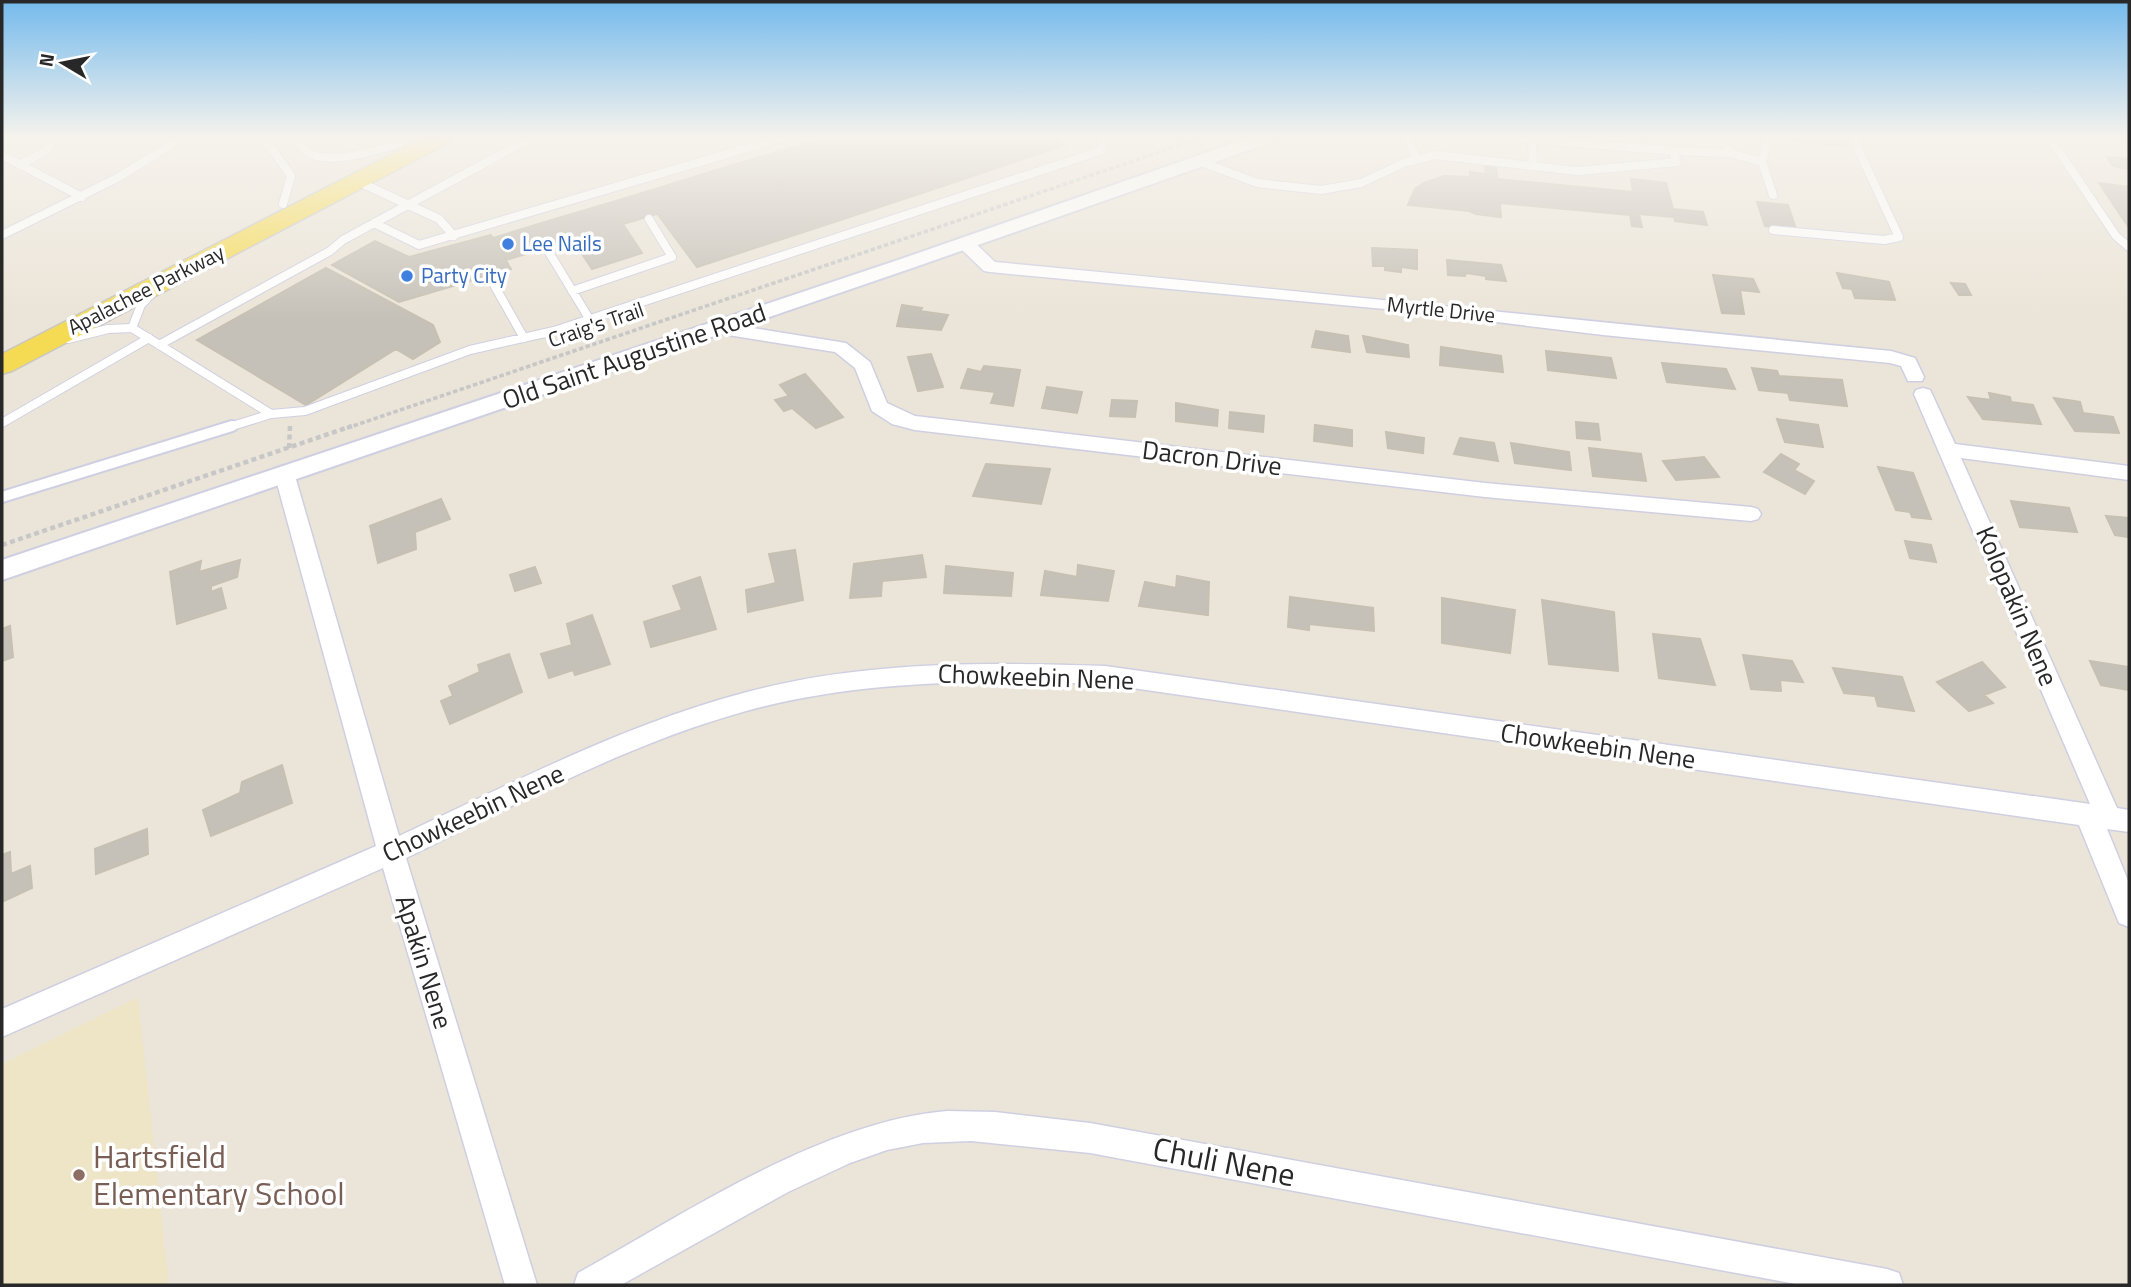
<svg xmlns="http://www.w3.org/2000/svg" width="2131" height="1287" font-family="'Titillium Web',sans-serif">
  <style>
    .education { fill: #eee4c6 }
    .building { fill: #c6c1b8; stroke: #c6c0b2; stroke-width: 2 }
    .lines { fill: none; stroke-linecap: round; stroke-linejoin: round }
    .service-far1-casing { stroke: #ced0e2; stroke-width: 10 }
    .service-casing { stroke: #ced0e2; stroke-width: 14 }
    .minor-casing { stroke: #ced0e2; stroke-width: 3 }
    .tertiary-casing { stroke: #ced0e2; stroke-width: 4 }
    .primary-casing { stroke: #c7c7c7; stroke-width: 3 }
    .path-far1 { stroke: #c7c7c7; stroke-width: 3.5; stroke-dasharray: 4.5 2.5; stroke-linecap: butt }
    .path { stroke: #c7c7c7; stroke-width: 4.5; stroke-dasharray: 5 3.5; stroke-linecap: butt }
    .service-far1 { stroke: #fff; stroke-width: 8 }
    .service { stroke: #fff; stroke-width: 10 }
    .minor { fill: #fff; fill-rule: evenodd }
    .tertiary { fill: #fff; fill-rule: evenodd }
    .primary { fill: #f5da53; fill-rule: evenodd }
    .shop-dot { fill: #3f7fe0; stroke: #fff; stroke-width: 2.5 }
    .education-dot { fill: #8d6e63; stroke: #fff; stroke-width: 2.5 }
    .labels { text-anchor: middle; stroke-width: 7; stroke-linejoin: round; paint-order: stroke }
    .far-shop-label { font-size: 21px; fill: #366cbe; stroke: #fff; text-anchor: start }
    .far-street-label { font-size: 21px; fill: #282828; stroke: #fff }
    .street-label { font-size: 26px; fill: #282828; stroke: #fff }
    .near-education-label { font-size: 32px; fill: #785e54; stroke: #fff; text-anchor: start }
    .near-street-label { font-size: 32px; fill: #282828; stroke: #fff }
  </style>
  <rect width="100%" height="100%" fill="#ebe4d8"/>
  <path class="education" d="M 138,997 L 169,1285 L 2,1285 L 2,1064 Z"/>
  <path class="building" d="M 823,138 L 897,138 L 946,185 L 816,228 L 756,158 Z
    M 897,138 L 1056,138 L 1065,145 L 946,185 Z
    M 1793,138 L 1844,138 L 1847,146 L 1794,141 Z
    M 2107,157 L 2129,159 L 2129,169 L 2113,166 Z
    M 756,158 L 816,228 L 697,267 L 642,193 Z
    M 1485,164 L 1496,165 L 1497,179 L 1633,192 L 1631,179 L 1666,183 L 1673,209 L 1703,212 L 1707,225 L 1675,221 L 1674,217 L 1639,214 L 1642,227 L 1632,226 L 1630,215 L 1500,203 L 1501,217 L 1476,214 L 1469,211 L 1408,205 L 1415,189 L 1424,183 L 1444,176 L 1470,177 L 1470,172 L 1486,174 Z
    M 2099,183 L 2129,187 L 2129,228 Z
    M 642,193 L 657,214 L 623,224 L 609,203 Z
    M 1757,202 L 1788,205 L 1796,229 L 1765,226 Z
    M 609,203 L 642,253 L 592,269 L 558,218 Z
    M 558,218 L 572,240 L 506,260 L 493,238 Z
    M 491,235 L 511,269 L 399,302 L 332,265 L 375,241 L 409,257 Z
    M 1372,248 L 1417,250 L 1417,269 L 1401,267 L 1401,272 L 1385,270 L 1385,266 L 1373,266 Z
    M 1447,260 L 1501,265 L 1506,281 L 1486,279 L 1486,276 L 1466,273 L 1465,276 L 1448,275 Z
    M 326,268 L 433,325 L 440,342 L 413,359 L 396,349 L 306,405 L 197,340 Z
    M 1837,273 L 1889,282 L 1895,300 L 1855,298 L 1852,289 L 1843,288 Z
    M 1713,275 L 1753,279 L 1759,292 L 1740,290 L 1744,314 L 1722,313 Z
    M 1951,283 L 1965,284 L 1971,295 L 1959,295 Z
    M 902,305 L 922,308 L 920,311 L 948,315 L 941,330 L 897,326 Z
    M 1316,331 L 1348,336 L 1350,352 L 1312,347 Z
    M 1363,336 L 1408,345 L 1409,357 L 1367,352 Z
    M 1441,347 L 1501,356 L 1503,372 L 1440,365 Z
    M 1546,351 L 1611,358 L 1616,378 L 1548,370 Z
    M 931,354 L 943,387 L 918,391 L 908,357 Z
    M 1662,363 L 1726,369 L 1735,389 L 1667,382 Z
    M 984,366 L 1020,370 L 1013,406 L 991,403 L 995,392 L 961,388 L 968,369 L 981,372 Z
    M 1752,368 L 1777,371 L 1779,376 L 1842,380 L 1847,406 L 1790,400 L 1788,393 L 1759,390 Z
    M 805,374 L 843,417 L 816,428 L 792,408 L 784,411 L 775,400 L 789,396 L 780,385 Z
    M 1047,387 L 1082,392 L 1077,413 L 1042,408 Z
    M 1989,393 L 2010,397 L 2011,402 L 2033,405 L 2041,424 L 1983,419 L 1968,397 L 1991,400 Z
    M 2054,398 L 2080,402 L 2083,413 L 2113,417 L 2119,433 L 2075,431 Z
    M 1112,400 L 1137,401 L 1135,417 L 1110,416 Z
    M 1176,403 L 1218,410 L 1217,426 L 1176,421 Z
    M 1230,412 L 1264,416 L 1263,432 L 1229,428 Z
    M 1777,419 L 1818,425 L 1823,447 L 1785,442 Z
    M 1576,422 L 1598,424 L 1600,440 L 1577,438 Z
    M 1315,425 L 1352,430 L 1352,446 L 1314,441 Z
    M 1386,432 L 1424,438 L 1423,453 L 1388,448 Z
    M 1460,438 L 1494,443 L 1498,461 L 1454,454 Z
    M 1511,443 L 1569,452 L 1571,470 L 1515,463 Z
    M 1589,448 L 1641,454 L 1646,481 L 1593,476 Z
    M 1781,454 L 1799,464 L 1794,470 L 1814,481 L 1805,494 L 1764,472 Z
    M 1704,457 L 1719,477 L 1676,480 L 1663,461 Z
    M 986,464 L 1050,469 L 1041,504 L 973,496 Z
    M 1878,467 L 1913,473 L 1931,519 L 1912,517 L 1910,512 L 1896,510 Z
    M 441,499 L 450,519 L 415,532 L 416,549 L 378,563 L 370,526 Z
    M 2011,501 L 2069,508 L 2077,532 L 2020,527 Z
    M 2106,516 L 2129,518 L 2129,537 L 2115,535 Z
    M 1905,541 L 1931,545 L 1936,562 L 1910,558 Z
    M 795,550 L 803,600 L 748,612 L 746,590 L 776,583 L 769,554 Z
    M 922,555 L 926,577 L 882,581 L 881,596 L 850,598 L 854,564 Z
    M 240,560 L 237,577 L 211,586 L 211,592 L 221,588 L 226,608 L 177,624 L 170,572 L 201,561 L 199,572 Z
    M 1078,565 L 1114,571 L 1108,601 L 1041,595 L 1045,571 L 1077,577 Z
    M 946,566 L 1013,573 L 1011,596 L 944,593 Z
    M 535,567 L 541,583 L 515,591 L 510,575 Z
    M 1177,576 L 1209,582 L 1208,615 L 1139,606 L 1145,582 L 1176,588 Z
    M 700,577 L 716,629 L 651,647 L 644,622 L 682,610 L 673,586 Z
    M 1290,597 L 1373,608 L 1374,631 L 1309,624 L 1309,630 L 1288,627 Z
    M 1442,598 L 1515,610 L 1510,653 L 1442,643 Z
    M 1542,600 L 1614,612 L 1618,671 L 1549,664 Z
    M 592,615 L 610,664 L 575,675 L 573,670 L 549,678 L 541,654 L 572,645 L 567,624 Z
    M 10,626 L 13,657 L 2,661 L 2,629 Z
    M 1653,634 L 1700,639 L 1715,685 L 1659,678 Z
    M 509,654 L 522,692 L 450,724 L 441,701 L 453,696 L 449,686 L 480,672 L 478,665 Z
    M 1743,655 L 1792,661 L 1803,682 L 1780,680 L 1781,691 L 1751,689 Z
    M 2090,661 L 2129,667 L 2129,690 L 2101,685 Z
    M 1982,662 L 2005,687 L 1984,695 L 1993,703 L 1969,711 L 1937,682 Z
    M 1833,668 L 1902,677 L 1914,711 L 1878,706 L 1875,696 L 1844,693 Z
    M 282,765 L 292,803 L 211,836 L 203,810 L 240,793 L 242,782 Z
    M 147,829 L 148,854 L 96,874 L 95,849 Z
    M 10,852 L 11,874 L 30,866 L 32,888 L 2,902 L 2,855 Z"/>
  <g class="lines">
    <g class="service-far1-casing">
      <path id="service-far1" d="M 259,138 L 272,149 L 291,176 L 283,204
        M 296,138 C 299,142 302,148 306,151 C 327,167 377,150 399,144
        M 1407,138 L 1416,156
        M 1724,138 L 1730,153
        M 1765,138 L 1767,143 L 1762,162 L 1773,195
        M 2050,138 L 2116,236 L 2129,247
        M 1532,139 L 1533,166
        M 1673,151 L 1730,153 L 1762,162
        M 2,155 L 82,197
        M 1199,161 L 1257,183 L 1321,190 L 1361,183 L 1406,162 L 1435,155 L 1578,171 L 1677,162 L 1673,151 L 1517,138
        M 20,165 L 47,150 L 53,138
        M 357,181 L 439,219 L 454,236
        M 374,223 L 419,245 L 781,138
        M 1773,230 L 1884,240 L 1899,237 L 1853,138
        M 2,235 L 117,178 L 182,138
        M 547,249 L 590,320
        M 489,276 L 524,338
        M 572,291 L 672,257 L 649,219
        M 132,328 L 141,305 L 153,292
        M 68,339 L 108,329 L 132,328 L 271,414
        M 159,345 L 330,251 L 343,240 L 531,138
        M 2,423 L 149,338
        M 226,428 L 271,414 L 305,411 L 470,350 L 554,331 L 1103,150 L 1101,138"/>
    </g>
    <g class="service-casing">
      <path id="service" d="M 2,497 L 232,426"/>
    </g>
    <g class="minor-casing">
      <path id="minor" d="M 965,238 L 971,239 L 995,262 C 1294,290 1592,322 1891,351 L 1915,358 L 1924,377 L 1922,381 L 1908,381 L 1901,366 L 1890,363 L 1603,335 L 1406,311 L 990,272 L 984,271 L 959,247 L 957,243 L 959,239 Z
        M 715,322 L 846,343 L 870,362 L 887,403 L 915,416 L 1485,483 L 1751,507 L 1758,509 L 1761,514 L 1758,519 L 1751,521 L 1485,497 L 915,430 L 892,424 L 872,411 L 855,368 L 835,352 L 709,332 L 706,328 Z
        M 1923,388 L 1930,390 L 1932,394 L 1955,444 L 2129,466 L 2129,480 L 1961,458 L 2117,808 L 2129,810 L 2129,832 L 2107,829 L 2129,883 L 2129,927 L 2119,923 L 2079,825 L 1105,684 C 985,680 863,679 746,711 C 627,744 517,804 406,858 L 537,1285 L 505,1285 L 383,868 L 2,1037 L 2,1009 L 376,846 L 275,476 L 278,471 L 292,471 L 295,476 L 399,836 C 513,783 625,724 747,692 C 863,661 985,662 1105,666 L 2090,804 L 1914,394 L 1916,390 Z
        M 947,1111 L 995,1112 L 1090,1123 L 1887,1269 L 1899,1273 L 1903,1285 L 1801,1285 L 1090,1153 L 971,1141 L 923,1143 L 887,1150 L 850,1163 L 788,1192 L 621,1285 L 574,1285 L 578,1273 C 686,1213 823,1121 947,1111 Z"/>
    </g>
    <g class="tertiary-casing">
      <path id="tertiary" d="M 1248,138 L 1274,138 L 1272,142 L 915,267 L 2,580 L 2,560 L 901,259 Z"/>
    </g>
    <g class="primary-casing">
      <path id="primary" d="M 423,138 L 452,138 L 448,143 L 12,371 L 2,374 L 2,354 Z"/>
    </g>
    <path class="path-far1" d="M 347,428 L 1201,138"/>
    <path class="path" d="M 289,448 L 290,426
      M 2,545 L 352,426"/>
    <use href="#service-far1" class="service-far1"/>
    <use href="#service" class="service"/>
    <use href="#minor" class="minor"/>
    <use href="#tertiary" class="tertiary"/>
    <use href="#primary" class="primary"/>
  </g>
  <linearGradient id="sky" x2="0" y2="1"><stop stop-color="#74baec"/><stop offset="0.43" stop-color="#f6f3ed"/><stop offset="1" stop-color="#f6f3ed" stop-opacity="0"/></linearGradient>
  <rect width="2131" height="318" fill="url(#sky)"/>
  <g class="shop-dot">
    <circle cx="508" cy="244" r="7"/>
    <circle cx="407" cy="276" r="7"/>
  </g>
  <circle class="education-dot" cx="79" cy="1175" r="7"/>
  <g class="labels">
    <g class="far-shop-label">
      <text x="522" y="251">Lee Nails</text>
      <text x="421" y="283">Party City</text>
    </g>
    <g class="far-street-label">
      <text transform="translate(146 290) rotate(-27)" y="7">Apalachee Parkway</text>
      <text transform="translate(1441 310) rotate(6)" y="7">Myrtle Drive</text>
      <text transform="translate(596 325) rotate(-19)" y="7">Craig's Trail</text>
    </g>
    <g class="street-label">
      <text transform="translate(634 356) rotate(-19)" y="9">Old Saint Augustine Road</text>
      <text transform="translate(1212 458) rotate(7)" y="9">Dacron Drive</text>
      <text transform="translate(2017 606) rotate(67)" y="9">Kolopakin Nene</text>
      <text transform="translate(1036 677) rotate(2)" y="9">Chowkeebin Nene</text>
      <text transform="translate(1598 746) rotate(8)" y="9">Chowkeebin Nene</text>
      <text transform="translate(473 813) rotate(-25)" y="9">Chowkeebin Nene</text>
      <text transform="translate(424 962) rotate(73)" y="9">Apakin Nene</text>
    </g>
    <g class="near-education-label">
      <text x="93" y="1168">Hartsfield<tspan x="93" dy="37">Elementary School</tspan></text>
    </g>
    <g class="near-street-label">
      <text transform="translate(1224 1162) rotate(11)" y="11">Chuli Nene</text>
    </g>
  </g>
  <rect width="2131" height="1287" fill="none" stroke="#282828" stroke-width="7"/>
  <g transform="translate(63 63) rotate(280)" stroke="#ffffff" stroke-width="5" paint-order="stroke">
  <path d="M0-5L12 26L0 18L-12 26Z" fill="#282828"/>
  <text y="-10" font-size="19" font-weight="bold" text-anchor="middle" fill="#282828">N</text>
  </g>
</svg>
